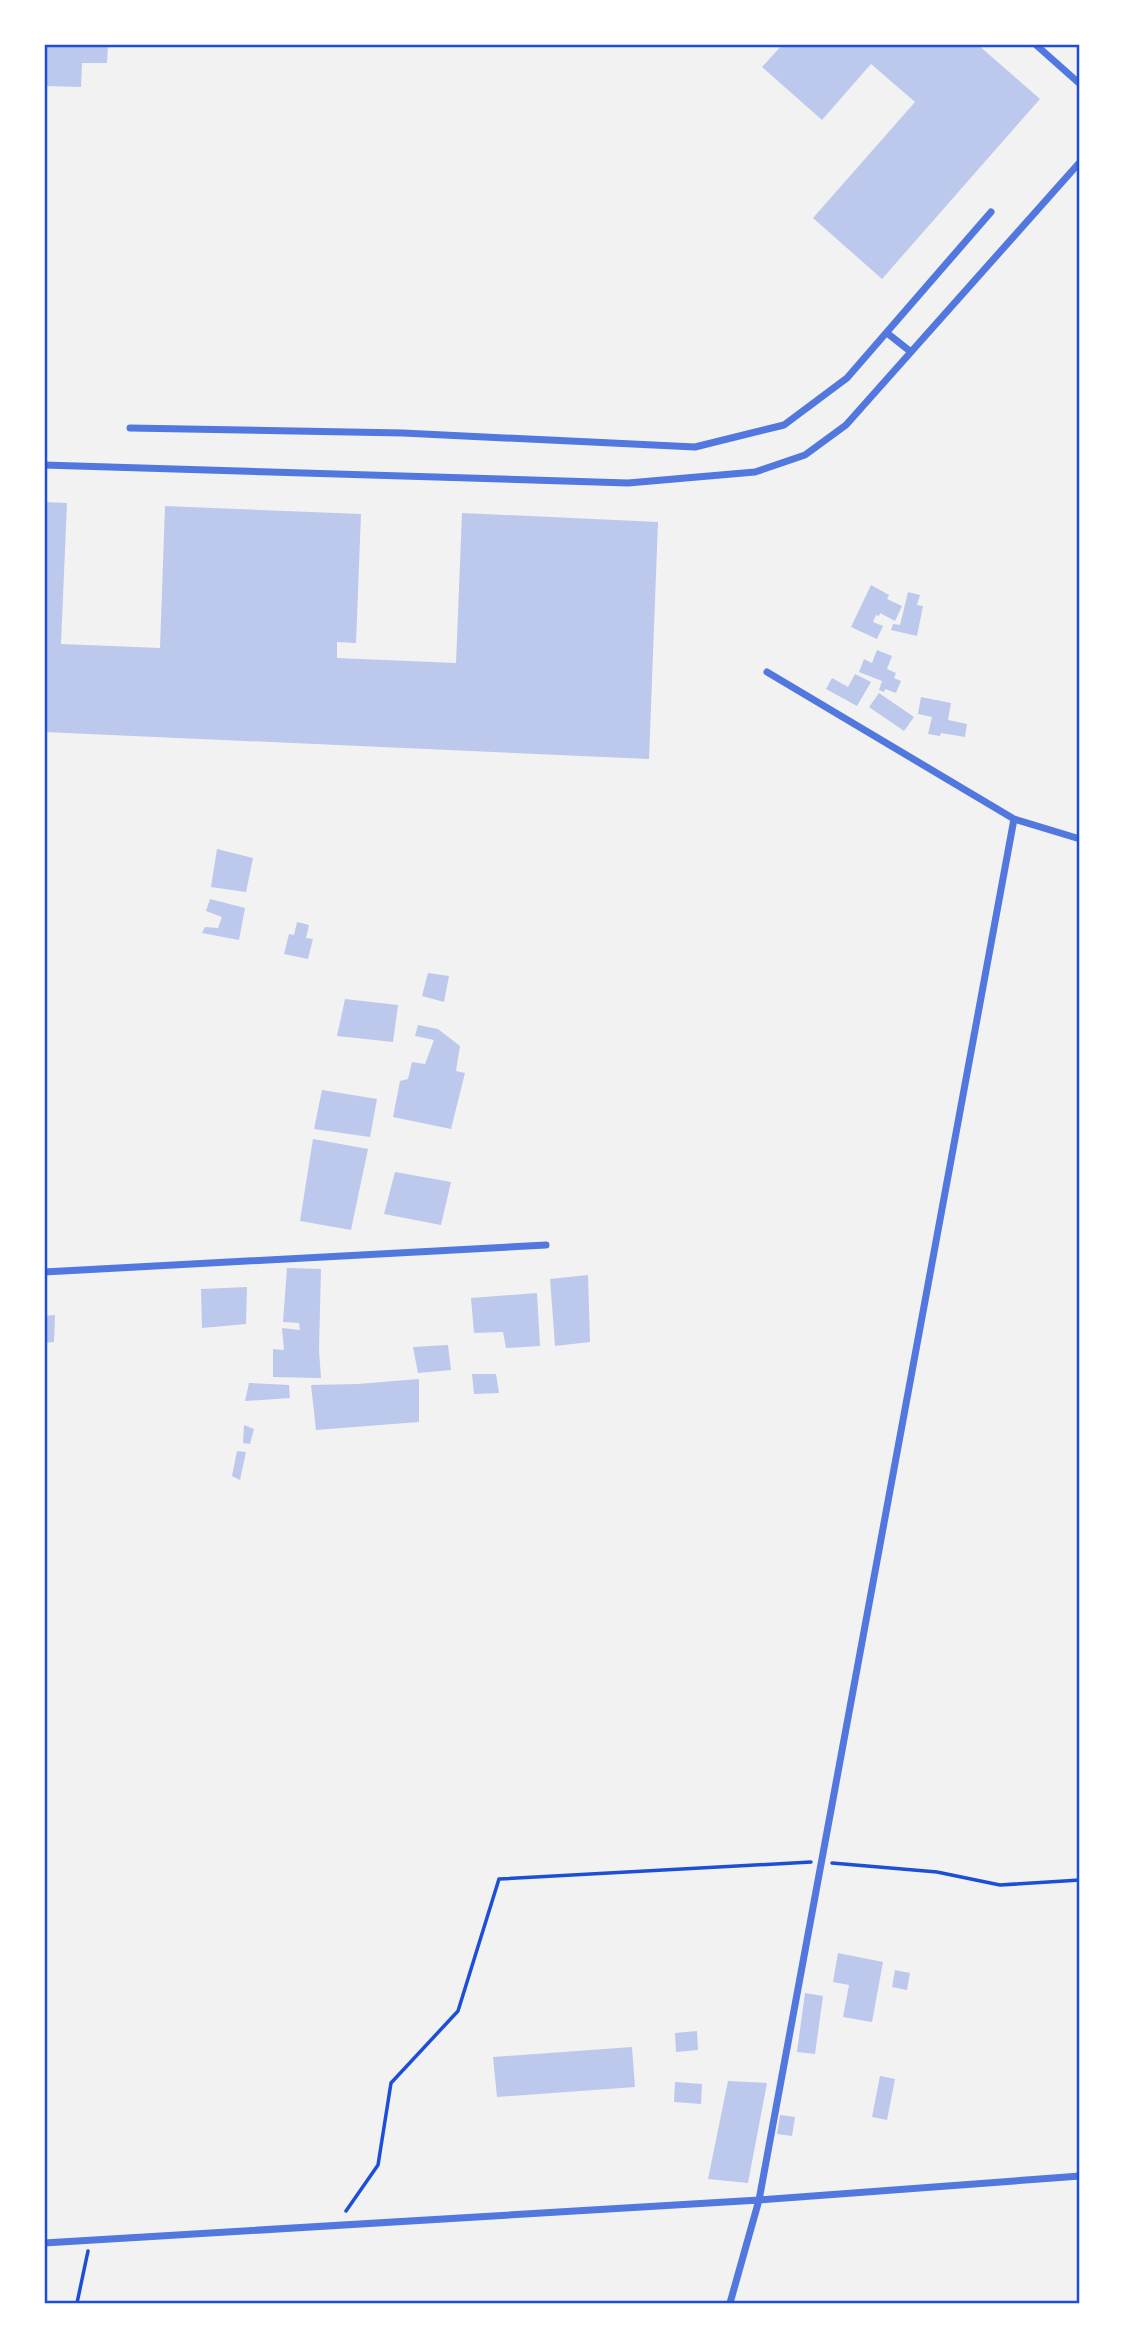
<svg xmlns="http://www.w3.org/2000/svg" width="1124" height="2347" font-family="Inter,sans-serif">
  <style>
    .building { fill: #bdc9ec }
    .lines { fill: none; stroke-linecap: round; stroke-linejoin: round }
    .path { stroke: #1d4ed8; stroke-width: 3.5 }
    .minor { stroke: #5277de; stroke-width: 7 }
    .neatline { fill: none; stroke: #1d4ed8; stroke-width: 2.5 }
  </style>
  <rect width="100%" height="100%" fill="#f2f2f2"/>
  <path class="building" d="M 44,44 L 108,44 L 107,63 L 82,63 L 81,87 L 44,86 Z
    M 783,44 L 977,44 L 1040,99 L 882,279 L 813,218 L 915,102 L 871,64 L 822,120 L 762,67 Z
    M 44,502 L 67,503 L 61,644 L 160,648 L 165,506 L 361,514 L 356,643 L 337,642 L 337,658 L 456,663 L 462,513 L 658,522 L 649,759 L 44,732 Z
    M 871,585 L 889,595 L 887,599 L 902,606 L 895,621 L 880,613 L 879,616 L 876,615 L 873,622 L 883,626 L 877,639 L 851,627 Z
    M 908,592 L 920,595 L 917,605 L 923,606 L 917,636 L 891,630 L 893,624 L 900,625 Z
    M 877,650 L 892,656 L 887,669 L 896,673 L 894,678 L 901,681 L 896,693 L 885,689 L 884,692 L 879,690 L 882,681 L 859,672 L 864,659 L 872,663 Z
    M 855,674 L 871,682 L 857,706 L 826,689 L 832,678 L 848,687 Z
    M 879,693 L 914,717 L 904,731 L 869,707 Z
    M 921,697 L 951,703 L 948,720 L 967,724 L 965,737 L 941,733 L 940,736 L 928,734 L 932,717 L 918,714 Z
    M 217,849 L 253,858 L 246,892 L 211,887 Z
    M 210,899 L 245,908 L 239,940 L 202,933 L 205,927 L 218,928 L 222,917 L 206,911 Z
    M 297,922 L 309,925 L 306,938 L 313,939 L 308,959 L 284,954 L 289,934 L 294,935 Z
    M 428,973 L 449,976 L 444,1002 L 422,996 Z
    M 345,999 L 398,1005 L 393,1042 L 337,1036 Z
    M 418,1025 L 438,1029 L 460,1046 L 456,1071 L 465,1073 L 451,1129 L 393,1117 L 400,1081 L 408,1079 L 412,1062 L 425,1064 L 434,1040 L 415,1036 Z
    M 322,1090 L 377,1099 L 370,1137 L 314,1129 Z
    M 313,1139 L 368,1149 L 351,1230 L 300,1221 Z
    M 395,1172 L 451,1182 L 441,1225 L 384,1214 Z
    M 287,1268 L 321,1269 L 319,1350 L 321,1378 L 273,1377 L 273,1349 L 284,1350 L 282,1328 L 300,1330 L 299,1323 L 283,1322 Z
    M 588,1275 L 590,1342 L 555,1346 L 550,1279 Z
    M 247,1287 L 246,1324 L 202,1328 L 201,1289 Z
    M 537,1293 L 540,1346 L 506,1348 L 503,1332 L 474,1333 L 471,1298 Z
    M 55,1315 L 54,1342 L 44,1343 L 44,1316 Z
    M 448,1345 L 451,1370 L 418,1373 L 413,1347 Z
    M 472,1374 L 496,1374 L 499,1393 L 474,1394 Z
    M 419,1379 L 419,1422 L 316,1430 L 311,1385 L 358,1384 Z
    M 249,1383 L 289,1385 L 290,1398 L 245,1401 Z
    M 244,1425 L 254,1429 L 250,1444 L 243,1443 Z
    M 237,1451 L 246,1452 L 240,1480 L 232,1476 Z
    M 838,1953 L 883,1962 L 872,2022 L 843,2017 L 849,1985 L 833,1982 Z
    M 895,1970 L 910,1973 L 907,1990 L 892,1987 Z
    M 805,1993 L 823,1996 L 815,2054 L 797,2052 Z
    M 697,2031 L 698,2050 L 676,2052 L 675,2033 Z
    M 632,2047 L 635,2087 L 497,2097 L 493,2057 Z
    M 880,2076 L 895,2079 L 887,2120 L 872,2117 Z
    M 728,2081 L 767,2083 L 748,2183 L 708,2179 Z
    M 675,2082 L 702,2084 L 701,2104 L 674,2102 Z
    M 780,2115 L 795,2117 L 792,2136 L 777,2134 Z"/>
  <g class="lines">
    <path class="path" d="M 832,1863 L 937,1872 L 1000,1885 L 1080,1880
      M 346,2211 L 378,2165 L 391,2083 L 458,2011 L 499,1879 L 811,1862
      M 77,2303 L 88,2251"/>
    <path class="minor" d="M 1035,44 L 1080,84
      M 1079,44 L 1080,45
      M 887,333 L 911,352
      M 130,428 L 403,433 L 695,447 L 784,425 L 847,378 L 991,212
      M 44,465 L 628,483 L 755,472 L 805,455 L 846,425 L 1080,162
      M 767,672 L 1014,819 L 1080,839
      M 44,1272 L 546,1245
      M 44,2243 L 759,2200 L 1080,2176
      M 730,2303 L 759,2200 L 1014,819"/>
  </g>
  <rect width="1124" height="2347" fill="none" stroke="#ffffff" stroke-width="91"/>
  <rect x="46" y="46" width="1032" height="2256" class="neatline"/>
</svg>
